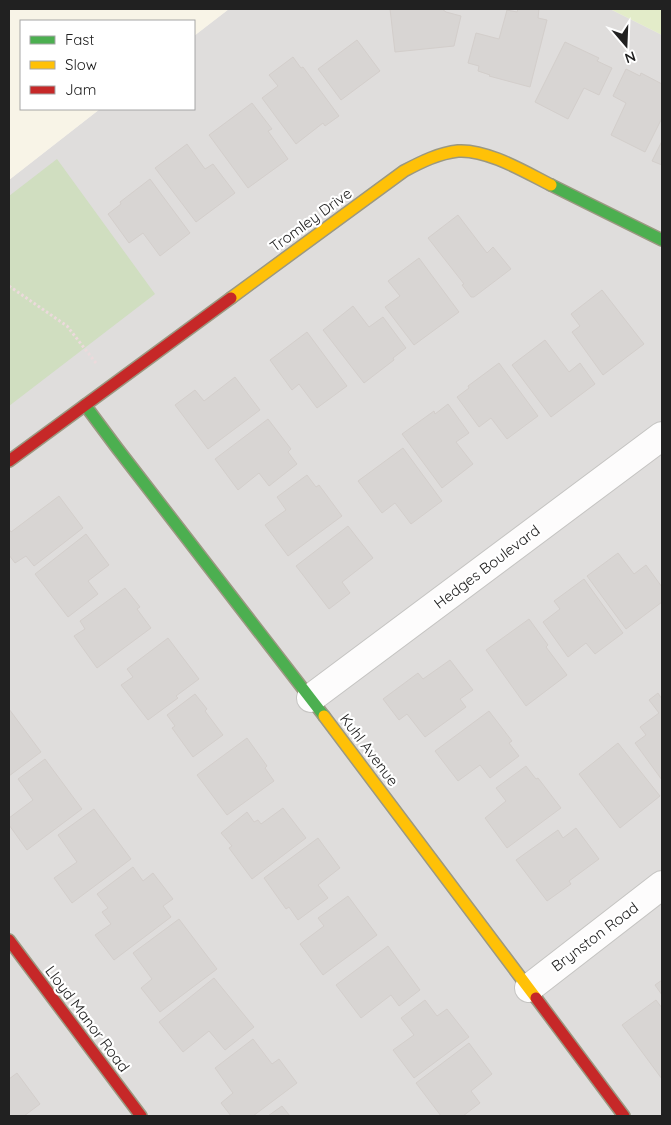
<svg xmlns="http://www.w3.org/2000/svg" width="671" height="1125" font-family="Quicksand,sans-serif">
  <style>
    .residential { fill: #dfdddc }
    .education { fill: #f8f4e7 }
    .grass { fill: #e3ecc9 }
    .forest { fill: #d0dec0 }
    .building { fill: #d8d5d3; stroke: #d3cecb }
    .lines { fill: none; stroke-linecap: round; stroke-linejoin: round }
    .street-casing { stroke: #c5c4c2; stroke-width: 30 }
    .fast-casing { stroke: #9b9881; stroke-width: 14 }
    .slow-casing { stroke: #9b9881; stroke-width: 14 }
    .jam-casing { stroke: #9b9881; stroke-width: 14 }
    .path { stroke: #ecdadc; stroke-width: 3; stroke-dasharray: 2.5 2.5; stroke-linecap: butt }
    .street { stroke: #fdfcfc; stroke-width: 28 }
    .fast { stroke: #4caf50; stroke-width: 11 }
    .slow { stroke: #ffc107; stroke-width: 11 }
    .jam { stroke: #c62828; stroke-width: 11 }
    .labels { text-anchor: middle; stroke-width: 4.5; stroke-linejoin: round; paint-order: stroke }
    .street-label { font-size: 15px; fill: #212121; stroke: #fff }
  </style>
  <rect width="100%" height="100%" fill="#f0edea"/>
  <path class="residential" d="M 229,9 L 610,9 L 662,35 L 662,1116 L 9,1116 L 9,180 L 100,109 L 194,109 L 194,36 Z"/>
  <path class="education" d="M 9,9 L 229,9 L 194,36 L 194,21 L 21,21 L 21,109 L 100,109 L 9,180 Z"/>
  <path class="grass" d="M 610,9 L 662,9 L 662,35 Z"/>
  <path class="forest" d="M 57,159 L 155,294 L 9,406 L 9,196 Z"/>
  <path class="building" d="M 390,9 L 442,9 L 446,12 L 461,16 L 454,46 L 395,52 Z
    M 518,9 L 539,9 L 538,18 L 547,20 L 530,87 L 489,76 L 490,75 L 478,71 L 479,66 L 468,63 L 476,33 L 499,39 L 507,10 L 517,12 Z
    M 357,40 L 380,71 L 341,100 L 318,69 Z
    M 565,42 L 599,58 L 597,61 L 612,68 L 599,95 L 584,88 L 568,119 L 535,102 Z
    M 293,57 L 301,68 L 303,67 L 339,116 L 325,126 L 323,123 L 296,144 L 262,98 L 278,86 L 269,75 Z
    M 626,69 L 640,76 L 641,73 L 662,84 L 662,118 L 645,152 L 611,135 L 626,103 L 613,96 Z
    M 252,103 L 272,129 L 268,131 L 288,159 L 248,188 L 209,135 Z
    M 662,141 L 662,165 L 652,161 Z
    M 187,144 L 205,169 L 213,164 L 235,193 L 196,222 L 155,168 Z
    M 150,179 L 190,233 L 160,256 L 143,233 L 129,243 L 108,214 L 121,204 L 120,202 Z
    M 458,215 L 487,253 L 493,247 L 511,269 L 474,297 L 471,297 L 462,285 L 464,284 L 428,238 Z
    M 419,258 L 459,312 L 414,345 L 385,307 L 400,296 L 388,281 Z
    M 602,290 L 644,344 L 603,375 L 572,332 L 580,326 L 571,314 Z
    M 353,306 L 369,327 L 383,317 L 406,348 L 393,358 L 394,360 L 364,383 L 323,330 Z
    M 307,332 L 347,386 L 317,408 L 299,384 L 292,390 L 270,360 Z
    M 545,340 L 569,372 L 580,363 L 595,384 L 551,417 L 512,365 Z
    M 499,363 L 538,416 L 507,439 L 491,418 L 479,427 L 457,397 L 469,388 L 468,386 Z
    M 235,377 L 260,410 L 208,449 L 175,405 L 195,390 L 204,401 Z
    M 448,404 L 469,433 L 456,442 L 473,464 L 442,488 L 402,434 L 434,411 L 435,414 Z
    M 268,419 L 291,449 L 288,452 L 297,464 L 269,486 L 259,473 L 238,490 L 215,459 Z
    M 403,448 L 442,501 L 411,524 L 395,503 L 382,513 L 358,481 Z
    M 307,475 L 316,487 L 319,485 L 342,516 L 288,556 L 265,525 L 286,510 L 277,497 Z
    M 59,496 L 83,528 L 34,566 L 26,556 L 15,563 L 9,555 L 9,529 L 11,532 Z
    M 348,526 L 373,558 L 342,582 L 350,593 L 329,609 L 296,566 Z
    M 86,534 L 109,565 L 88,581 L 98,594 L 68,617 L 35,574 Z
    M 618,553 L 634,574 L 646,565 L 662,587 L 662,602 L 626,629 L 587,576 Z
    M 584,579 L 623,633 L 595,654 L 586,643 L 568,657 L 543,622 L 560,609 L 554,601 Z
    M 125,588 L 140,607 L 137,609 L 151,628 L 97,668 L 74,636 L 85,629 L 80,621 Z
    M 529,619 L 548,645 L 546,647 L 567,675 L 526,706 L 486,650 Z
    M 168,638 L 199,679 L 176,696 L 178,698 L 148,720 L 121,685 L 133,677 L 127,669 Z
    M 450,660 L 473,690 L 460,699 L 466,707 L 425,737 L 407,714 L 399,720 L 383,699 L 418,673 L 423,679 Z
    M 658,693 L 662,699 L 662,780 L 635,743 L 646,735 L 640,727 L 659,713 L 649,700 Z
    M 195,694 L 207,709 L 205,711 L 223,735 L 193,757 L 172,728 L 175,726 L 167,715 Z
    M 9,709 L 41,752 L 9,776 Z
    M 489,711 L 512,741 L 509,743 L 519,756 L 490,778 L 480,765 L 458,781 L 435,751 Z
    M 247,738 L 267,766 L 265,768 L 274,781 L 227,815 L 197,775 Z
    M 618,743 L 660,796 L 620,828 L 579,774 Z
    M 45,759 L 82,809 L 27,850 L 9,825 L 9,818 L 33,800 L 18,779 Z
    M 526,766 L 536,779 L 538,778 L 561,808 L 507,848 L 485,818 L 506,801 L 496,788 Z
    M 283,808 L 306,838 L 252,879 L 229,848 L 232,846 L 221,833 L 247,812 L 254,822 L 258,820 L 261,824 Z
    M 94,809 L 131,859 L 72,903 L 54,878 L 77,862 L 58,835 Z
    M 576,828 L 599,859 L 569,881 L 571,884 L 547,901 L 516,860 L 558,830 L 563,838 Z
    M 318,838 L 340,868 L 318,885 L 328,898 L 298,920 L 289,907 L 286,909 L 264,878 Z
    M 133,867 L 143,881 L 153,873 L 173,899 L 163,906 L 171,917 L 114,960 L 95,935 L 111,924 L 102,912 L 108,908 L 97,894 Z
    M 348,896 L 377,935 L 323,975 L 300,944 L 324,926 L 318,918 Z
    M 179,919 L 217,969 L 160,1012 L 141,988 L 152,979 L 133,953 Z
    M 388,946 L 420,990 L 399,1006 L 391,995 L 361,1018 L 336,985 Z
    M 214,978 L 254,1027 L 225,1050 L 209,1031 L 183,1052 L 159,1022 Z
    M 662,980 L 662,995 L 655,985 Z
    M 425,1000 L 437,1016 L 447,1009 L 469,1037 L 414,1078 L 393,1050 L 414,1035 L 401,1018 Z
    M 656,1000 L 662,1008 L 662,1079 L 622,1025 Z
    M 253,1039 L 272,1064 L 279,1059 L 297,1083 L 253,1116 L 231,1116 L 221,1103 L 233,1093 L 215,1068 Z
    M 469,1043 L 492,1074 L 471,1091 L 480,1103 L 463,1116 L 441,1116 L 416,1083 Z
    M 17,1073 L 40,1104 L 24,1116 L 9,1116 L 9,1079 Z
    M 282,1106 L 290,1116 L 268,1116 Z"/>
  <g class="lines">
    <g class="street-casing">
      <path id="street" d="M 311,698 L 662,436
        M 529,988 L 662,885"/>
    </g>
    <g class="fast-casing">
      <path id="fast" d="M 551,185 L 662,240
        M 85,405 L 117,448 L 324,716"/>
    </g>
    <g class="slow-casing">
      <path id="slow" d="M 231,298 L 404,171 C 421,162 439,153 458,151 C 487,149 525,172 551,185
        M 324,716 L 536,998"/>
    </g>
    <g class="jam-casing">
      <path id="jam" d="M 9,461 L 231,298
        M 9,940 L 141,1116
        M 536,998 L 624,1116"/>
    </g>
    <path class="path" d="M 9,286 L 67,326 L 96,363"/>
    <use href="#street" class="street"/>
    <use href="#fast" class="fast"/>
    <use href="#slow" class="slow"/>
    <use href="#jam" class="jam"/>
  </g>
  <g class="labels">
    <g class="street-label">
      <text transform="translate(311 220) rotate(-36)" y="5">Tromley Drive</text>
      <text transform="translate(487 567) rotate(-37)" y="5">Hedges Boulevard</text>
      <text transform="translate(369 750) rotate(53)" y="5">Kuhl Avenue</text>
      <text transform="translate(595 937) rotate(-37)" y="5">Brynston Road</text>
      <text transform="translate(87 1019) rotate(53)" y="5">Lloyd Manor Road</text>
    </g>
  </g>
  <rect width="671" height="1125" fill="none" stroke="#212121" stroke-width="20"/>
  <rect x="20" y="20" width="175" height="90" fill="#ffffff" stroke="#a6a6a6"/>
  <rect x="30" y="36" width="25" height="8" fill="#4caf50" stroke="#a6a6a6"/>
  <text x="65" y="45" font-size="15" fill="#212121">Fast</text>
  <rect x="30" y="61" width="25" height="8" fill="#ffc107" stroke="#a6a6a6"/>
  <text x="65" y="70" font-size="15" fill="#212121">Slow</text>
  <rect x="30" y="86" width="25" height="8" fill="#c62828" stroke="#a6a6a6"/>
  <text x="65" y="95" font-size="15" fill="#212121">Jam</text>
  <g transform="translate(626 45) rotate(161)" stroke="#ffffff" stroke-width="4" paint-order="stroke">
  <path d="M0-4L9 19L0 12L-9 19Z" fill="#212121"/>
  <text y="-8" font-size="14" font-weight="bold" text-anchor="middle" fill="#212121">N</text>
  </g>
</svg>
